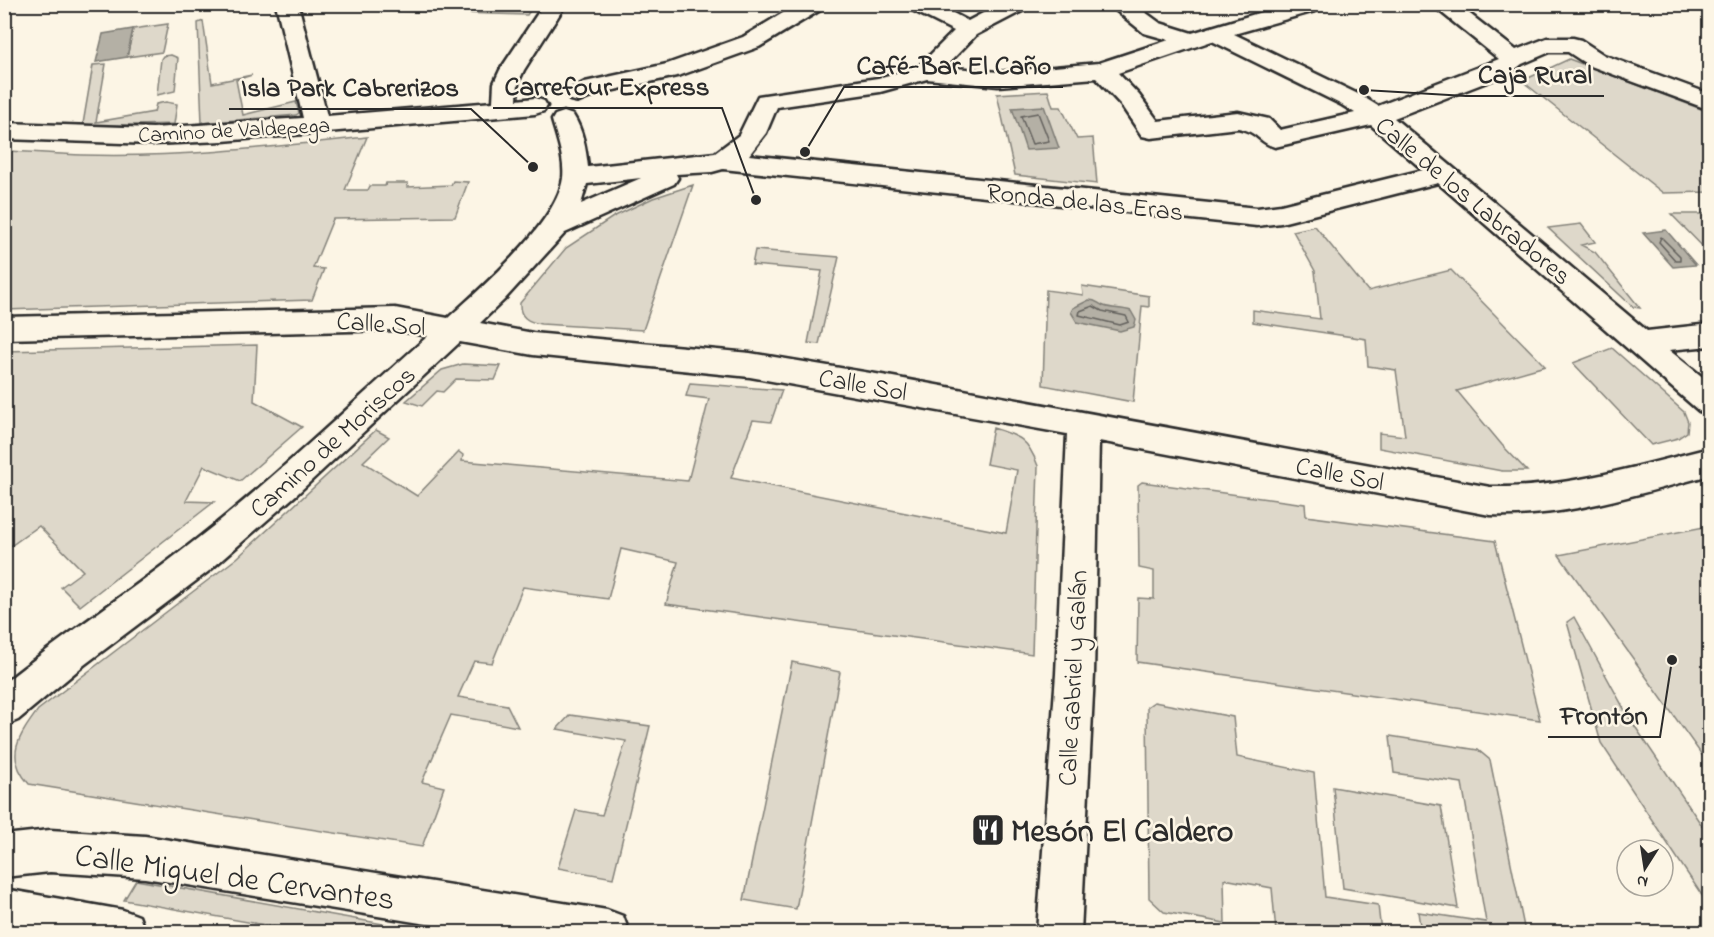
<svg xmlns="http://www.w3.org/2000/svg" width="1714" height="937" font-family="'Indie Flower',sans-serif">
  <style>
    .green { fill: #ded8ca; stroke: #84827a; stroke-width: 1.5 }
    .water { fill: #b4b0a5; stroke: #7d7b74; stroke-width: 1.5 }
    .lines { fill: none; stroke-linecap: round; stroke-linejoin: round }
    .shore { stroke: #62605c; stroke-width: 1.5 }
    .minor-casing { stroke: #2b2b2b; stroke-width: 5 }
    .minor { fill: #fcf5e5; fill-rule: evenodd }
    .labels { text-anchor: middle; stroke-width: 5; stroke-linejoin: round; paint-order: stroke }
    .far-street-label { font-size: 22px; fill: #2b2b2b; stroke: #fcf5e5 }
    .street-label { font-size: 26px; fill: #2b2b2b; stroke: #fcf5e5 }
    .near-poi-label { font-size: 32px; font-weight: bold; fill: #2b2b2b; stroke: #fcf5e5; text-anchor: start }
    .near-street-label { font-size: 32px; fill: #2b2b2b; stroke: #fcf5e5 }
    .leader { fill: none; stroke: #2b2b2b; stroke-width: 2 }
    .callout-dot { fill: #2b2b2b; stroke: #fcf5e5; stroke-width: 2 }
    .callout-label { font-size: 27px; text-anchor: middle; font-weight: bold; fill: #2b2b2b; stroke: #fcf5e5; stroke-width: 5; stroke-linejoin: round; paint-order: stroke }
  </style>
  <rect width="100%" height="100%" fill="#fcf5e5"/>
  <filter id="ink" filterUnits="userSpaceOnUse"><feTurbulence type="fractalNoise" baseFrequency=".0167" numOctaves="2"/><feDisplacementMap in="SourceGraphic" scale="12" xChannelSelector="R" yChannelSelector="G"/><feConvolveMatrix kernelMatrix="1 2 1 2 8 2 1 2 1" color-interpolation-filters="sRGB"/></filter>
  <g filter="url(#ink)">
    <path class="green" d="M 392,5 L 392,4 L 534,5 L 527,15 L 394,11 Z
      M 203,21 L 212,83 L 252,75 L 236,80 L 243,115 L 296,102 L 299,113 L 296,115 L 202,123 L 198,23 Z
      M 168,24 L 162,52 L 127,57 L 133,29 Z
      M 171,55 L 178,58 L 175,91 L 157,95 L 161,59 L 163,56 Z
      M 1569,59 L 1709,112 L 1709,192 L 1663,193 L 1522,81 Z
      M 106,64 L 96,122 L 154,112 L 156,104 L 166,102 L 177,104 L 174,124 L 94,126 L 83,124 L 93,65 Z
      M 1048,91 L 1053,107 L 1061,107 L 1077,139 L 1093,138 L 1097,184 L 1015,175 L 997,94 Z
      M 367,137 L 345,190 L 368,190 L 370,186 L 385,186 L 386,183 L 408,183 L 407,187 L 451,185 L 453,181 L 468,182 L 455,217 L 333,219 L 313,268 L 324,269 L 312,300 L 5,310 L 5,151 C 31,152 57,154 82,155 C 177,158 273,147 367,137 Z
      M 693,185 L 643,330 L 541,324 C 528,322 519,317 520,303 L 566,248 L 613,217 L 653,198 Z
      M 1671,214 L 1709,214 L 1709,253 Z
      M 1581,224 L 1595,242 L 1581,245 L 1595,252 L 1640,308 L 1633,307 L 1548,228 Z
      M 1315,226 L 1368,291 L 1451,270 L 1545,366 L 1457,391 L 1502,445 L 1527,471 L 1502,471 L 1379,448 L 1379,433 L 1405,436 L 1396,370 L 1368,366 L 1366,339 L 1253,322 L 1253,310 L 1320,319 L 1315,271 L 1293,231 Z
      M 755,250 L 839,257 L 819,344 L 808,343 L 822,271 L 752,265 Z
      M 1082,286 L 1149,296 L 1149,307 L 1142,306 L 1133,402 L 1043,385 L 1046,290 L 1083,295 Z
      M 257,345 L 254,401 L 302,427 L 240,481 L 204,466 L 186,501 L 214,502 L 80,606 L 61,587 L 83,571 L 39,526 L 5,550 L 5,351 Z
      M 1612,348 L 1684,412 L 1688,422 L 1687,432 L 1678,438 L 1651,445 L 1573,363 Z
      M 463,364 L 501,366 L 495,380 L 456,379 L 443,392 L 437,391 L 422,406 L 406,401 L 442,370 Z
      M 690,383 L 782,390 L 771,422 L 753,420 L 731,478 L 1006,533 L 1017,470 L 986,464 L 993,428 C 1020,436 1028,439 1038,466 L 1032,654 L 666,604 L 678,562 L 621,549 L 608,599 L 523,587 L 492,663 L 474,661 L 458,697 L 507,705 L 518,727 L 451,715 L 422,782 L 444,787 L 422,847 L 29,784 C 4,756 19,736 38,710 L 237,558 L 376,430 L 389,437 L 363,462 L 417,496 L 459,452 L 463,455 L 462,461 L 688,481 L 709,399 L 686,396 Z
      M 1142,482 L 1305,504 L 1306,516 L 1495,541 L 1540,720 L 1137,662 L 1138,598 L 1154,599 L 1154,571 L 1139,568 L 1138,485 Z
      M 1709,526 L 1710,527 L 1709,765 L 1559,555 Z
      M 1574,617 L 1628,716 L 1709,836 L 1709,906 L 1601,743 L 1567,622 Z
      M 792,662 L 840,672 L 796,909 L 744,900 Z
      M 1154,702 L 1233,717 L 1237,757 L 1314,773 L 1325,897 L 1378,905 L 1381,932 L 1276,932 L 1272,888 L 1224,879 L 1225,923 L 1164,912 L 1149,898 L 1147,707 Z
      M 570,715 L 650,726 L 613,878 L 558,868 L 576,810 L 602,815 L 626,741 L 557,729 Z
      M 1390,736 L 1478,750 L 1490,760 L 1525,932 L 1421,932 L 1418,912 L 1486,922 L 1462,783 L 1394,773 Z
      M 1333,787 L 1441,806 L 1458,908 L 1343,888 Z
      M 136,880 L 428,932 L 304,932 L 124,900 Z"/>
    <path class="water" d="M 133,29 L 127,57 L 96,62 L 103,34 Z
      M 1044,106 L 1059,148 L 1026,150 L 1012,108 Z
      M 1666,230 L 1696,265 L 1673,267 L 1643,233 Z
      M 1089,300 C 1097,300 1098,304 1104,306 C 1112,309 1122,308 1131,311 L 1136,320 L 1134,327 L 1120,331 L 1077,322 L 1071,312 L 1073,308 Z"/>
    <g class="lines">
      <path class="shore" d="M 1038,113 L 1049,141 L 1032,144 L 1021,116 Z
        M 1661,237 L 1680,256 L 1680,260 L 1675,260 L 1659,242 Z
        M 1093,306 L 1102,311 L 1126,316 L 1129,322 L 1120,325 L 1079,315 L 1080,311 Z"/>
      <g class="minor-casing">
        <path id="minor" d="M 276,4 L 298,4 L 327,116 L 493,102 L 494,83 L 500,70 L 544,4 L 566,4 L 524,70 L 518,83 L 517,100 L 535,98 L 544,101 L 547,106 L 544,111 L 535,114 L 223,141 L 153,144 L 4,139 L 4,123 L 153,128 L 303,118 Z
          M 798,4 L 825,4 L 822,9 L 759,47 L 681,75 L 601,93 L 579,102 L 570,100 L 567,95 L 570,90 L 585,82 L 667,64 L 743,37 Z
          M 907,4 L 936,4 L 968,21 L 1000,4 L 1029,4 L 1026,9 L 976,35 L 945,67 L 998,72 L 1099,63 L 1169,40 L 1144,33 L 1108,4 L 1134,4 L 1160,23 L 1192,33 L 1288,4 L 1325,4 L 1322,9 L 1234,34 L 1360,95 L 1378,106 L 1499,59 L 1431,4 L 1457,4 L 1516,50 L 1547,38 L 1573,38 L 1581,40 L 1604,55 L 1710,94 L 1710,110 L 1588,65 L 1568,52 L 1550,52 L 1522,64 L 1510,73 L 1394,118 L 1647,331 L 1710,324 L 1710,346 L 1669,350 L 1710,383 L 1710,414 L 1699,411 L 1438,183 L 1281,223 L 1257,226 L 723,169 L 712,172 L 676,174 L 678,178 L 674,184 L 565,233 L 504,300 L 480,323 L 533,333 L 750,353 L 882,375 L 1490,487 C 1566,489 1637,466 1710,448 L 1710,475 C 1637,494 1566,518 1490,515 L 1099,441 L 1094,674 L 1081,932 L 1037,932 L 1056,674 L 1067,434 L 750,377 L 533,355 L 460,342 L 297,494 L 209,571 L 84,665 L 18,720 L 4,726 L 4,683 C 63,636 125,595 184,549 C 269,484 347,408 428,336 L 395,330 L 4,339 L 4,317 L 395,308 L 448,318 C 482,287 557,223 563,178 C 565,159 557,138 552,120 L 555,115 L 564,112 L 573,115 C 583,130 586,149 588,167 L 715,153 L 739,135 L 758,96 L 878,78 L 918,67 L 954,31 L 910,9 ZM 1212,41 L 1342,105 L 1355,113 L 1280,130 L 1269,119 L 1238,112 L 1158,121 L 1139,95 L 1118,73 ZM 1096,78 L 1121,105 L 1142,136 L 1151,138 L 1238,128 C 1259,132 1258,142 1275,147 L 1371,125 L 1423,170 L 1281,205 L 1257,208 L 749,155 L 766,133 L 777,107 L 880,92 L 927,79 L 998,86 ZM 641,178 L 581,204 L 587,184 Z
          M 50,830 L 145,836 L 607,910 L 623,916 L 629,932 L 476,932 L 145,878 L 50,872 L 4,877 L 4,835 Z
          M 4,889 L 123,910 L 139,916 L 145,932 L 4,932 Z"/>
      </g>
      <use href="#minor" class="minor"/>
    </g>
  </g>
  <defs>
    <g id="restaurant-square" transform="scale(1.725)"><rect x="-9" y="-9" width="18" height="18" rx="4" fill="#2b2b2b" stroke="#fcf5e5"/><path d="M-5-6h1v4h1v-4h1v4h1v-4h1v5L-1.5 .5V6h-2V.5L-5-1ZM5-6V6H3V1.5H1.5Q1.5-4 5-6Z" fill="#fff"/></g>
  </defs>
  <g fill-rule="evenodd">
    <use href="#restaurant-square" x="988" y="830"/>
  </g>
  <g class="labels">
    <g class="far-street-label">
      <text transform="translate(234 129) rotate(-3)" y="8">Camino de Valdepega</text>
    </g>
    <g class="street-label">
      <text transform="translate(1474 200) rotate(40)" y="9">Calle de los Labradores</text>
      <text transform="translate(1085 201) rotate(6)" y="9">Ronda de las Eras</text>
      <text transform="translate(381 323) rotate(4)" y="9">Calle Sol</text>
      <text transform="translate(863 384) rotate(10)" y="9">Calle Sol</text>
      <text transform="translate(332 441) rotate(-42)" y="9">Camino de Moriscos</text>
      <text transform="translate(1340 473) rotate(11)" y="9">Calle Sol</text>
      <text transform="translate(1072 678) rotate(-87)" y="9">Calle Gabriel y Galán</text>
    </g>
    <g class="near-poi-label">
      <text x="1011" y="841">Mesón El Caldero</text>
    </g>
    <g class="near-street-label">
      <text transform="translate(235 876) rotate(8)" y="11">Calle Miguel de Cervantes</text>
    </g>
  </g>
  <path class="leader" d="M805 152L844 87H1063M1364 90L1466 96H1604M756 200L722 108H493M533 167L471 109H229M1672 660L1660 737H1548"/>
  <g class="callout-dot">
    <circle cx="805" cy="152" r="6"/>
    <circle cx="1364" cy="90" r="6"/>
    <circle cx="756" cy="200" r="6"/>
    <circle cx="533" cy="167" r="6"/>
    <circle cx="1672" cy="660" r="6"/>
  </g>
  <g class="callout-label">
    <text x="954" y="74">Café-Bar El Caño</text>
    <text x="1535" y="83">Caja Rural</text>
    <text x="607" y="95">Carrefour Express</text>
    <text x="350" y="96">Isla Park Cabrerizos</text>
    <text x="1604" y="724">Frontón</text>
  </g>
  <rect width="1714" height="937" fill="none" stroke="#fcf5e5" stroke-width="24"/>
  <rect x="12" y="12" width="1690" height="913" fill="none" stroke="#2b2b2b" stroke-width="2" filter="url(#ink)"/>
  <g transform="translate(1645 868) rotate(192)"><circle r="28" fill="#fcf5e5" stroke="#a8a49b" stroke-width="1.5"/>
  <path d="M0-4.5L10 22L0 15L-10 22Z" fill="#2b2b2b"/>
  <text y="-9" font-size="16" font-weight="bold" text-anchor="middle" fill="#2b2b2b">N</text>
  </g>
</svg>
